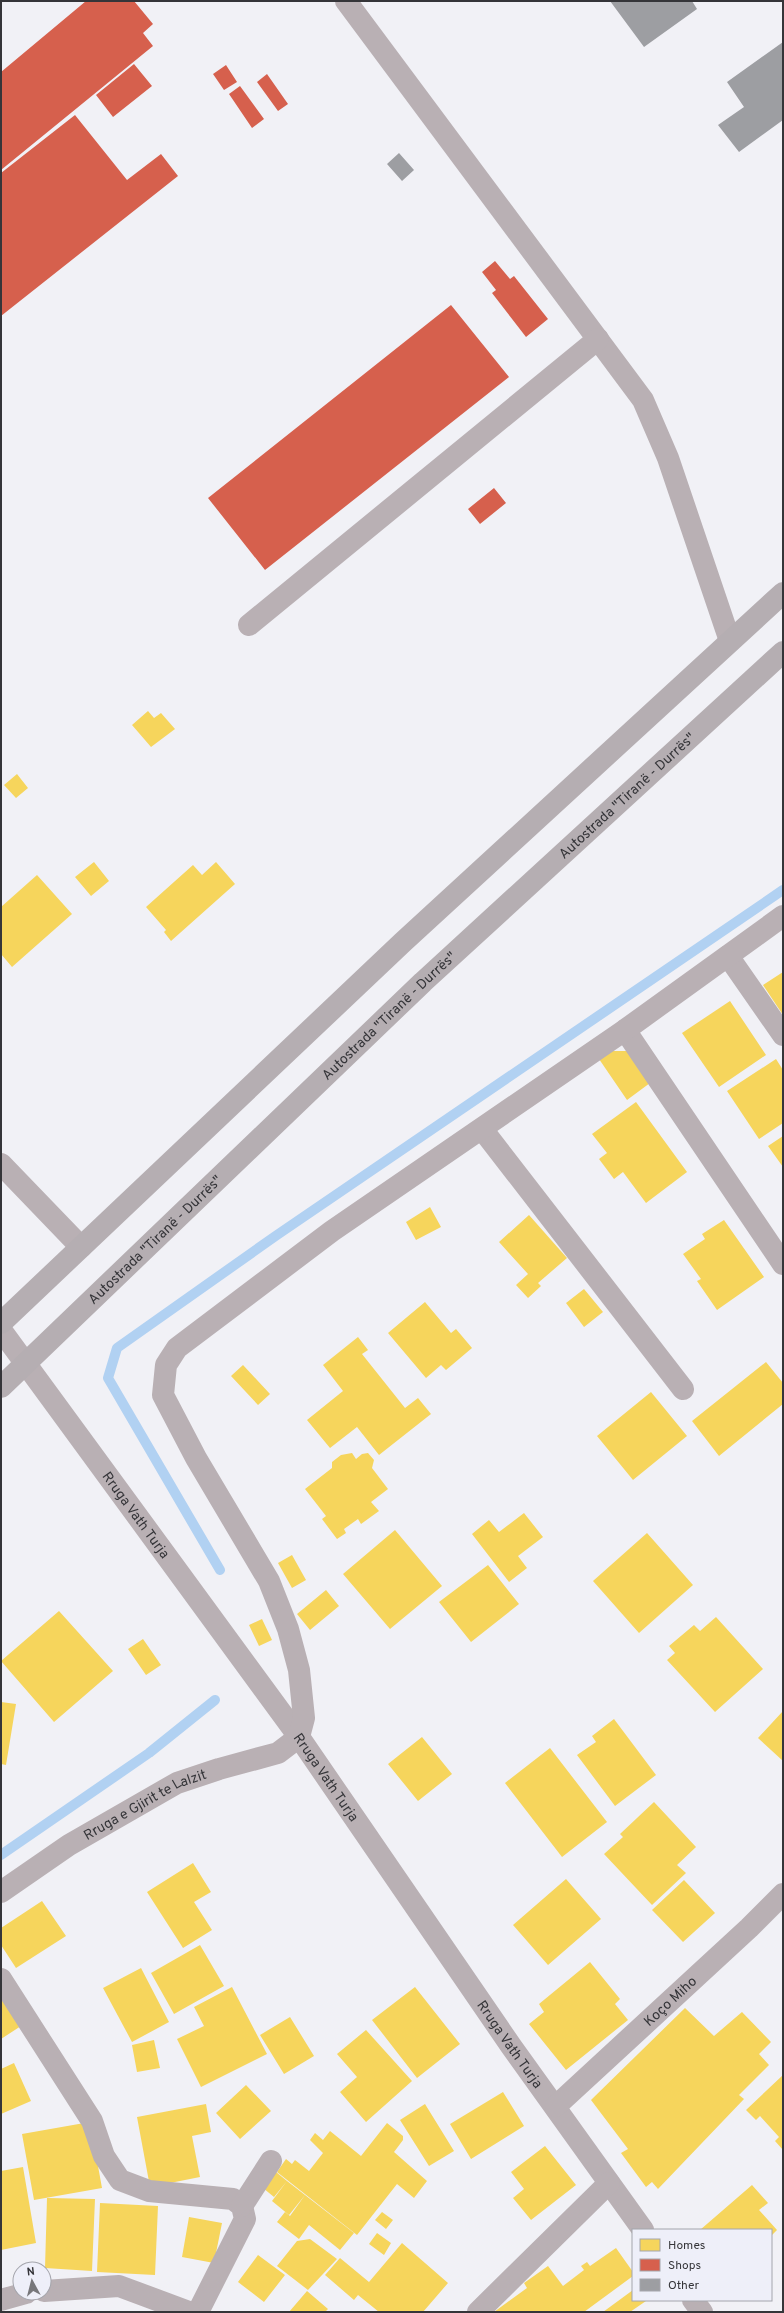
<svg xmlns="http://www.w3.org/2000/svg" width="784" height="2313" font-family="Overpass,sans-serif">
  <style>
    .homes { fill: #f6d55c }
    .shops { fill: #d6604d }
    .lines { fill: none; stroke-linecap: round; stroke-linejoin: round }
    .stream { stroke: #b1d1f2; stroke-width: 10 }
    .building { fill: #9d9ea2 }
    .minor { stroke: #b9b0b4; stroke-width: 22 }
    .highway { stroke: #b5aeb2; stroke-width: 22 }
    .labels { text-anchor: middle; stroke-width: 4; stroke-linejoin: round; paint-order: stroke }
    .street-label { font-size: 14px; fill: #353539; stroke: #eeeff9 }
  </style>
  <rect width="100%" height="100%" fill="#f1f1f6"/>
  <path class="homes" d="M 148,711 L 154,718 L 161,713 L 175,729 L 151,747 L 132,725 Z
    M 17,774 L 28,788 L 16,798 L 4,785 Z
    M 94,862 L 109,881 L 91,896 L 75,877 Z
    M 216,862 L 235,884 L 171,941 L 164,932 L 166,930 L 146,907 L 193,865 L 202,875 Z
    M 37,875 L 72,914 L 12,967 L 1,954 L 1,907 Z
    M 783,972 L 783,1015 L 763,985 Z
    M 730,1001 L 766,1055 L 719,1087 L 682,1033 Z
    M 611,1051 L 629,1051 L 650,1083 L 627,1100 L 599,1059 Z
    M 776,1059 L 783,1070 L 783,1123 L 759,1139 L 727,1091 Z
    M 636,1102 L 687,1172 L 646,1203 L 623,1172 L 614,1179 L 599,1159 L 607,1153 L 592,1134 Z
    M 783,1136 L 783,1167 L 768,1146 Z
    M 430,1207 L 441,1227 L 416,1240 L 406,1222 Z
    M 529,1215 L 567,1258 L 538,1283 L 541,1286 L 528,1298 L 516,1285 L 528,1274 L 499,1242 Z
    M 724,1220 L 764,1277 L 717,1310 L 697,1281 L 701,1279 L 683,1254 L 705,1239 L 702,1234 Z
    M 584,1289 L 603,1312 L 584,1327 L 566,1303 Z
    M 425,1302 L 451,1333 L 456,1329 L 472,1348 L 446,1370 L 441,1365 L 426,1378 L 388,1333 Z
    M 358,1337 L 368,1350 L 362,1354 L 405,1408 L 418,1398 L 431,1414 L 379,1455 L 357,1427 L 330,1448 L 307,1420 L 343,1391 L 323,1365 Z
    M 766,1362 L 783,1383 L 783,1404 L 719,1456 L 692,1421 Z
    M 243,1365 L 270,1394 L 258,1405 L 231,1376 Z
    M 651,1392 L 687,1436 L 633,1480 L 597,1436 Z
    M 352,1453 L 356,1459 L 362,1454 L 368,1453 L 374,1460 L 372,1468 L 388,1489 L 371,1502 L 379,1511 L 361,1524 L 358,1519 L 344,1529 L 346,1533 L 337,1539 L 322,1519 L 326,1516 L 305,1489 L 332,1468 L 332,1462 L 341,1455 Z
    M 524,1513 L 543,1537 L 518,1556 L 527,1568 L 509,1582 L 472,1534 L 489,1520 L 499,1532 Z
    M 395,1530 L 442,1586 L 390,1629 L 343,1574 Z
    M 647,1533 L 693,1585 L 639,1633 L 593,1581 Z
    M 292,1555 L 306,1580 L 292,1588 L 278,1563 Z
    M 488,1565 L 519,1604 L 471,1642 L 439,1602 Z
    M 326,1590 L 339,1606 L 310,1630 L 297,1614 Z
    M 59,1611 L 113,1671 L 54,1722 L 1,1661 Z
    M 716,1617 L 763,1669 L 715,1712 L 667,1660 L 675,1653 L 669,1646 L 694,1625 L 700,1631 Z
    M 262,1619 L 272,1640 L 259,1646 L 249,1625 Z
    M 143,1639 L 161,1665 L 146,1675 L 128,1649 Z
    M 1,1702 L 16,1704 L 6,1765 L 1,1764 Z
    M 783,1711 L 783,1761 L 758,1738 Z
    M 614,1719 L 656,1775 L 615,1806 L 577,1755 L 596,1742 L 592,1736 Z
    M 422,1737 L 452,1774 L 418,1801 L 388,1764 Z
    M 550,1748 L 607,1822 L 562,1857 L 505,1783 Z
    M 654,1802 L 696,1847 L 677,1865 L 686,1873 L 652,1905 L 604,1854 L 623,1837 L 620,1834 Z
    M 193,1863 L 211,1892 L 194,1902 L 212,1930 L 183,1948 L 147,1892 Z
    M 566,1879 L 601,1919 L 548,1965 L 513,1925 Z
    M 684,1880 L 715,1913 L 683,1942 L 652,1910 Z
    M 42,1901 L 66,1936 L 16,1968 L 1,1945 L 1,1928 Z
    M 200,1945 L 224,1986 L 174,2014 L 151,1973 Z
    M 590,1962 L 620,1999 L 615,2004 L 628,2020 L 566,2070 L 529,2024 L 544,2012 L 539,2004 Z
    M 141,1968 L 169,2022 L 132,2042 L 103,1988 Z
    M 232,1987 L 267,2054 L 201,2087 L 177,2039 L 204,2026 L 194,2007 Z
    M 415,1987 L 460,2044 L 417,2078 L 372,2020 Z
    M 1,1995 L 21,2026 L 1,2039 Z
    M 685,2008 L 714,2036 L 742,2012 L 771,2042 L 759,2054 L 769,2065 L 739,2095 L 744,2099 L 658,2189 L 652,2182 L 646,2187 L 621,2153 L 628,2149 L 591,2100 Z
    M 290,2017 L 314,2056 L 284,2074 L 260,2035 Z
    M 366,2030 L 412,2081 L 366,2122 L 340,2092 L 357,2077 L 337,2054 Z
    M 154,2040 L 160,2068 L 137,2072 L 132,2045 Z
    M 14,2063 L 31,2101 L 1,2114 L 1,2069 Z
    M 783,2075 L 783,2150 L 775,2141 L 779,2137 L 760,2116 L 756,2120 L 746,2110 Z
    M 246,2085 L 271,2111 L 240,2139 L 216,2113 Z
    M 503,2092 L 524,2126 L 471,2159 L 450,2124 Z
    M 206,2104 L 211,2132 L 192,2136 L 200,2177 L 150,2187 L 137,2117 Z
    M 425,2104 L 454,2151 L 429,2166 L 400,2120 Z
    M 90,2122 L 102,2188 L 34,2200 L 22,2134 Z
    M 387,2123 L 403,2136 L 403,2140 L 394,2152 L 427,2181 L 414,2198 L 397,2184 L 357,2235 L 277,2172 L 286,2159 L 292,2164 L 295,2160 L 309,2171 L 323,2153 L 310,2140 L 315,2133 L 323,2140 L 330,2131 L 361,2156 Z
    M 545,2146 L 576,2185 L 531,2220 L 513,2198 L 524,2189 L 511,2172 Z
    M 23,2167 L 36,2243 L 1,2250 L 1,2171 Z
    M 276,2172 L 287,2181 L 274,2197 L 263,2188 Z
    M 287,2181 L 305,2195 L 289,2215 L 272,2201 Z
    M 752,2185 L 768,2203 L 759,2210 L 777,2230 L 771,2236 L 771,2230 L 700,2230 Z
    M 305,2195 L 354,2233 L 340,2250 L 309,2225 L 299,2239 L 277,2222 L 285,2212 L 290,2216 Z
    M 47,2198 L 95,2199 L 92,2271 L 45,2268 Z
    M 100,2203 L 158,2206 L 155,2275 L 97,2272 Z
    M 382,2212 L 393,2220 L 386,2229 L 375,2220 Z
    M 189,2217 L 222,2223 L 214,2263 L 182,2257 Z
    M 377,2233 L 391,2243 L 384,2255 L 369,2244 Z
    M 310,2239 L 337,2259 L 308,2290 L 277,2266 L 297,2241 Z
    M 402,2243 L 448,2283 L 423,2312 L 379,2312 L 358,2295 L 354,2300 L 325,2275 L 340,2258 L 369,2282 Z
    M 616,2248 L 633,2272 L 633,2276 L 584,2312 L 494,2312 L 527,2288 L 524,2283 L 548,2266 L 563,2286 L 584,2270 L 581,2266 L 587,2262 L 590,2266 Z
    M 258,2255 L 285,2275 L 264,2302 L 238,2282 Z
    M 633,2290 L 633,2300 L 646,2301 L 630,2312 L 603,2312 Z
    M 307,2291 L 328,2309 L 325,2312 L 289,2312 Z"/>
  <path class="shops" d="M 86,1 L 134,1 L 153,24 L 143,33 L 153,46 L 1,170 L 1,72 Z
    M 134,64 L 152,86 L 113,117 L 96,95 Z
    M 226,65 L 237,82 L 224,90 L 213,74 Z
    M 267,74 L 288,104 L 278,111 L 257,82 Z
    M 240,86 L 264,119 L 252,128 L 229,94 Z
    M 75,115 L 127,180 L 161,154 L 178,176 L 1,316 L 1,173 Z
    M 495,261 L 510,279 L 514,276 L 548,319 L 526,337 L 492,293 L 496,290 L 482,272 Z
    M 451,305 L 509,377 L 265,570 L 208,498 Z
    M 494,488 L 506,503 L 480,524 L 468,509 Z"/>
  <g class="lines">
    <path class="stream" d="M 220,1570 L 108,1378 L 117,1348 L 277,1235 L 783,890
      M 1,1855 L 149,1753 L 215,1700"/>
  </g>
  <path class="building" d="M 610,1 L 692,1 L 697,9 L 644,47 Z
    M 783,42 L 783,120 L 739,152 L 718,125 L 744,107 L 727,82 Z
    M 399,153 L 414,170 L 402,181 L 387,164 Z"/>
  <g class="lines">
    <g class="minor">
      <path d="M 346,1 L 643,400 L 668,458 L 730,641"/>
      <path d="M 249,625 L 598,339"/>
      <path d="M 728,956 L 783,1035"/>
      <path d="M 625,1030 L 783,1264"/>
      <path d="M 482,1129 L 683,1389"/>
      <path d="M 1,1164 L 81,1247"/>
      <path id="s1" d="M 1,1330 L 299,1737 L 511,2046 L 643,2230"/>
      <path id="s2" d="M 1,1892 L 69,1845 L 177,1783 L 219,1769 L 278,1753 L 299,1737 L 304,1718 L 299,1670 L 288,1629 L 269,1581 L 196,1458 L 163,1395 L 166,1365 L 177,1348 L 332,1231 L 625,1030 L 783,916"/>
      <path d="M 1,1979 L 92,2121 L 104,2156 L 120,2180 L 149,2191 L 233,2199 L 242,2206 L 245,2219 L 198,2312"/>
      <path id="s3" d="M 556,2106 L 749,1928 L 783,1894"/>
      <path d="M 242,2206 L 271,2161"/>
      <path d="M 44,2291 L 119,2286 L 189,2312"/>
      <path d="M 1,2300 L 26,2293"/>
      <path d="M 693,2300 L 702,2312"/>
      <path d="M 478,2312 L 609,2183"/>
    </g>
    <g class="highway">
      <path d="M 1,1323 L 403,942 L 783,593"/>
      <path id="s4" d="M 1,1387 L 423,982 L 783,652"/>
    </g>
  </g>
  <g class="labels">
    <g class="street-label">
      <text dy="5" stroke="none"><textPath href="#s4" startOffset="861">Autostrada "Tiranë - Durrës"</textPath></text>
      <text dy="5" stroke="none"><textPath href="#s4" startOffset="537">Autostrada "Tiranë - Durrës"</textPath></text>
      <text dy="5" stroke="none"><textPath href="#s4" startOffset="213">Autostrada "Tiranë - Durrës"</textPath></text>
      <text dy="5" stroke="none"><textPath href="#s1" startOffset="229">Rruga Vath Turja</textPath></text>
      <text dy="5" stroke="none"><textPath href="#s1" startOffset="553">Rruga Vath Turja</textPath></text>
      <text dy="5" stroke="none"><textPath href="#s2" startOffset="169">Rruga e Gjirit te Lalzit</textPath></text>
      <text dy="5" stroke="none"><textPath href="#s3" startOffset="155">Koço Miho</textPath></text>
      <text dy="5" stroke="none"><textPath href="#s1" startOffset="877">Rruga Vath Turja</textPath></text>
    </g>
  </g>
  <rect width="784" height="2313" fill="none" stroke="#353539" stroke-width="4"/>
  <rect x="632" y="2229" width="140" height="72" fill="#eeeff9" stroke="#a4a5ac"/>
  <rect x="640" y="2239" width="20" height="12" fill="#f6d55c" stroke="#a4a5ac"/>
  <text x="668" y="2249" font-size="12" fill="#353539">Homes</text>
  <rect x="640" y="2259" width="20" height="12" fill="#d6604d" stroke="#a4a5ac"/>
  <text x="668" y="2269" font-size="12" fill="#353539">Shops</text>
  <rect x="640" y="2279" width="20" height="12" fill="#9d9ea2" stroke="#a4a5ac"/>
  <text x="668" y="2289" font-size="12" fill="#353539">Other</text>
  <g transform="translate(32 2281) rotate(353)"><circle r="19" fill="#eeeff9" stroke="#a4a5ac"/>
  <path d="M0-3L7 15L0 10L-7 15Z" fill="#77777b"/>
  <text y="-6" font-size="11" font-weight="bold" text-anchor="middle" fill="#353539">N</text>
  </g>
</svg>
